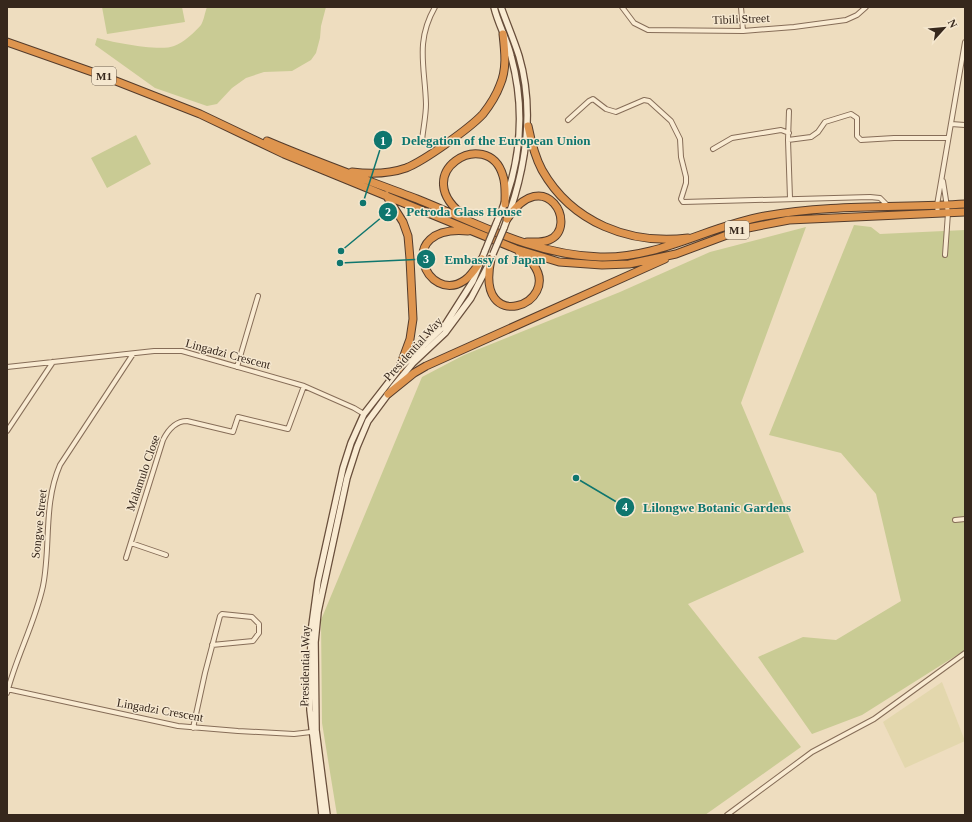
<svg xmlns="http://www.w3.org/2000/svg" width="972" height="822" font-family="Georgia,serif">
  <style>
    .farmland { fill: #e3d7ad }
    .green { fill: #c9cb94 }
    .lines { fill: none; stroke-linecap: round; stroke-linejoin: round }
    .street-casing { stroke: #866d58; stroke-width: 6 }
    .secondary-casing { stroke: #684e3b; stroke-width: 8 }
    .highway-casing { stroke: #543c2c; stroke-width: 9 }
    .street { stroke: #f9ebd2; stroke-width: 4 }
    .secondary { stroke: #f9ebd2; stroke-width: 5.5 }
    .highway { stroke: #de954f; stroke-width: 7 }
    .secondary-bridge-casing { stroke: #684e3b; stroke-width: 8; stroke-linecap: butt }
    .secondary-bridge { stroke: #f9ebd2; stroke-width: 5.5 }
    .labels { text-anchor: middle; stroke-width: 3; stroke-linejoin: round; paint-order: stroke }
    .shield { fill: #f5e7cf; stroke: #6f6152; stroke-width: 1 }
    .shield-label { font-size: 11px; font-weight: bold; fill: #36271c }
    .street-label { font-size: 12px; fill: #36271c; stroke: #f5e7cf }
    .leader { fill: none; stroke: #0f766e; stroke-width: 1.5 }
    .callout-dot { fill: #0f766e; stroke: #f5e7cf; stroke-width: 1.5 }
    .mark-label { font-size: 12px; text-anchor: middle; font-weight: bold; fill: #fff }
    .callout-label { font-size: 13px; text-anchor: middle; font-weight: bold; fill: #0f766e; stroke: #f5e7cf; stroke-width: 3; stroke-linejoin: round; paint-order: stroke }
  </style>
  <rect width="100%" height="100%" fill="#eeddbf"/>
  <path class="farmland" d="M 942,682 L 965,741 L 905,768 L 883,722 Z"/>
  <path class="green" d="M 102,7 L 182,7 L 185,22 L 107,34 Z
    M 207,7 L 326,7 L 321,26 L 320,38 L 316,53 L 311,60 L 292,71 L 264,72 L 246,78 L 232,88 L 217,104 L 207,106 L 155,88 L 95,45 L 97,38 C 112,42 160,52 174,46 C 183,43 195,32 201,25 C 204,20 205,12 207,7 Z
    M 136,135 L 151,164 L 107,188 L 91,158 Z
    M 854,225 L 871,227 L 880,234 L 965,230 L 965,650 L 862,715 L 812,734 L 758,657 L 803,637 L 836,640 L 901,601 L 876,494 L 841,453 L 769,435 Z
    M 806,227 L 741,403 L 804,552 L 688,604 L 801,747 L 705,815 L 337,815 L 322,723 L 321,620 L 422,377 L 464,355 L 620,292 L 710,252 Z"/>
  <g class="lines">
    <g class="street-casing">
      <path id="street" d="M 622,7 L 634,23 L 648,30 L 743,31 L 794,27 L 846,20 L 857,15 L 866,7
        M 741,7 L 743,31
        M 789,111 L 788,140 L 790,198
        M 568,120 L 589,101 L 593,99 L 606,109 L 616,112 L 644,100 L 649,101 L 671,121 L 680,139 L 681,157 L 686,177 L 686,183 L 681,199 L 683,202 L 870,197 L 880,198 L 888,206
        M 951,124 L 965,125
        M 788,140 L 811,137 L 818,132 L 825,122 L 851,114 L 857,118 L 857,136 L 861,140 L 894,138 L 948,138
        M 422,141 C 423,129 426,116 426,104 C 425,67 415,42 435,7
        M 713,149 L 732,138 L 781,130 L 789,133
        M 943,181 L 948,213 L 945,255
        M 938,214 L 937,205 L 965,42
        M 7,367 L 154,351 L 182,351 L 304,386 L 354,408 L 364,414
        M 237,367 L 258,296
        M 7,431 L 53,362
        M 955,520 L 965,519
        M 131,543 L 166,555
        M 126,558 L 163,440 C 168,430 175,421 187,421 L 233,432 L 238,417 L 288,429 L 304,386
        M 7,689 L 178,726 L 238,731 L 294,734 L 311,732
        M 7,693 C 16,657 35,623 43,586 C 51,546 43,504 60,465 L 133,354
        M 193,728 L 205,673 L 220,616 L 222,614 L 252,617 L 259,624 L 259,633 L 253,641 L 212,645
        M 727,815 L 812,752 L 874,719 L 965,653"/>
    </g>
    <g class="secondary-casing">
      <path id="secondary" d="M 494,7 C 498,24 507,39 511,56 C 527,114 520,170 496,224
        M 501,7 C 507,24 514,40 519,56 C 536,114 525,173 504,228
        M 322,815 L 310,710 L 311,632 L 318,581 L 343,468 L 351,443 L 364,414 L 399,369 L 445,325 L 473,281 L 485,251
        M 327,815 L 316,730 L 315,642 L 318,612 L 347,478 L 357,447 L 368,421 L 394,386 L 413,363 L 445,333 L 471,298 L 490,262"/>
    </g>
    <g class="highway-casing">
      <path id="highway" d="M 7,42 L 98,74 L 200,114 L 284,154 L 516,249 L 559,262 L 602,265 L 629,264 L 676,254 L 743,229 L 789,220 L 965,212
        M 528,126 C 531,141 535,157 542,170 C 572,223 630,245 688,238
        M 267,141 C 316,162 367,180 417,199 C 477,223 533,255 600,257 C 659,259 708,226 765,216 C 830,204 899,208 965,204
        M 352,172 C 369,174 389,174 406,168 C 424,161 470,128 483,114 C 490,105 496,96 500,85 C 507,69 505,52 503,34
        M 386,195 L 403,222 L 408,236 L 410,259 L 413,319 L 410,339 L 399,369
        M 466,217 C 404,174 488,124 503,176 C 506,185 505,194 505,204
        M 507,219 C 545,162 580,227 549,240 C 542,243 534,242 527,242
        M 468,231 C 392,224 427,307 465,280 C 472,275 477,266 482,259
        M 491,259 C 474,337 563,304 533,264 C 529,259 523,255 519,252
        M 388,394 L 414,373 L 426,366 L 665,259"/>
    </g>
    <use href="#street" class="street"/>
    <use href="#secondary" class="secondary"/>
    <use href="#highway" class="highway"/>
    <g class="secondary-bridge-casing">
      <path id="secondary-bridge" d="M 485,251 L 496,224
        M 493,254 L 504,228"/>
    </g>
    <use href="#secondary-bridge" class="secondary-bridge"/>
  </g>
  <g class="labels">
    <g class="shield">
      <rect x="92" y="67" width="24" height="18" rx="3"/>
      <rect x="725" y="221" width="24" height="18" rx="3"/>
    </g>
    <g class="shield-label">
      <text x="104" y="80">M1</text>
      <text x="737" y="234">M1</text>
    </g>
    <g class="street-label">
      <text transform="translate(741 19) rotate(-2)" y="4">Tibili Street</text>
      <text transform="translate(413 349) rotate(-48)" y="4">Presidential Way</text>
      <text transform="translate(228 354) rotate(15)" y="4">Lingadzi Crescent</text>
      <text transform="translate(143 473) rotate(-71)" y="4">Malamulo Close</text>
      <text transform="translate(39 524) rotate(-84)" y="4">Songwe Street</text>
      <text transform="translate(305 666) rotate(-89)" y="4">Presidential Way</text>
      <text transform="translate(160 710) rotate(10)" y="4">Lingadzi Crescent</text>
    </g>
  </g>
  <path class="leader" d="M363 203L383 140M341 251L388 212M340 263L426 259M576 478L625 507"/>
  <g class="callout-dot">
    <circle cx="363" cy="203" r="4"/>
    <circle cx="341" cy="251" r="4"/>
    <circle cx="340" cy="263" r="4"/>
    <circle cx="576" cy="478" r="4"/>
    <circle cx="383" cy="140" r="10"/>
    <circle cx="388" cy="212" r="10"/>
    <circle cx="426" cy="259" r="10"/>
    <circle cx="625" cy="507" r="10"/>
  </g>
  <g class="mark-label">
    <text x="383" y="145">1</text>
    <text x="388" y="216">2</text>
    <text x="426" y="263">3</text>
    <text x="625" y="511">4</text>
  </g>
  <g class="callout-label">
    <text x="496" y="145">Delegation of the European Union</text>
    <text x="464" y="216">Petroda Glass House</text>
    <text x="495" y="264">Embassy of Japan</text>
    <text x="717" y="512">Lilongwe Botanic Gardens</text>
  </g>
  <rect width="972" height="822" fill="none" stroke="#36271c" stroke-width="16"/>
  <g transform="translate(944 28) rotate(63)" stroke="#f5e7cf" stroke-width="3" paint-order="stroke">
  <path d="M0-3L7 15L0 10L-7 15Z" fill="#36271c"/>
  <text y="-6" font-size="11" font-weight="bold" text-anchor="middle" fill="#36271c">N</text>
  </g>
</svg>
